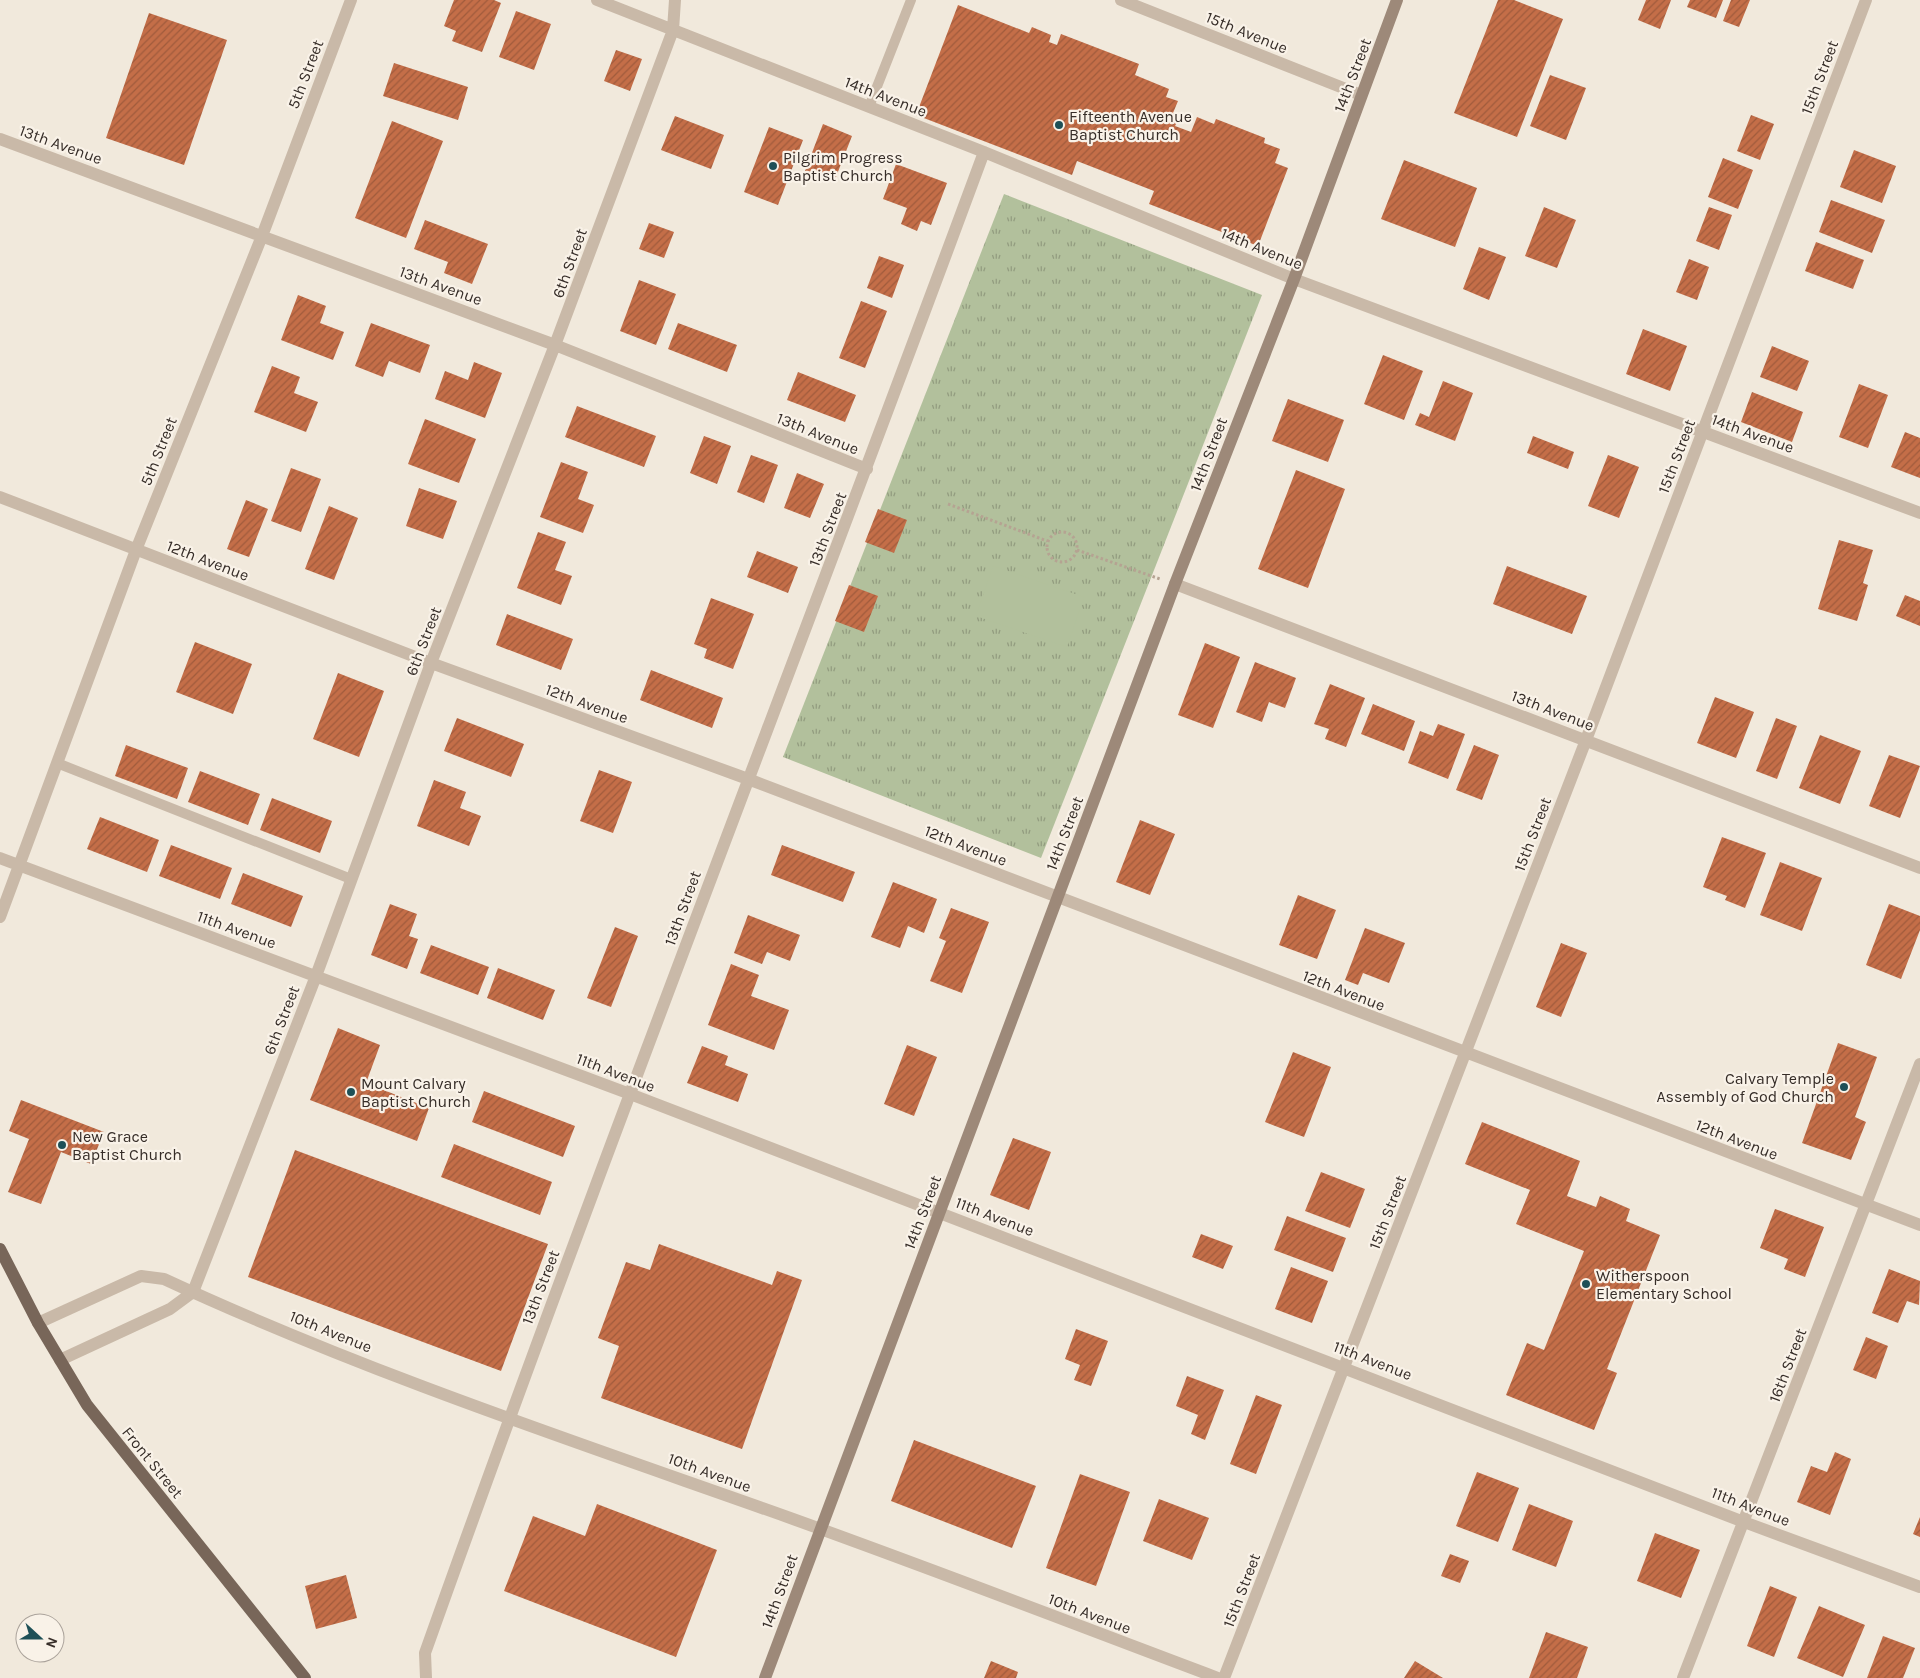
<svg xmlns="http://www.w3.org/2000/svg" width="1920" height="1678" font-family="Karla,sans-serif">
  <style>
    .grass { fill: url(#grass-tufts) }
    .pitch { fill: #b2c09c }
    .building { fill: url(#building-hatch) }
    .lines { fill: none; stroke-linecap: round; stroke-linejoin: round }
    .path { stroke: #b5a392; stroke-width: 3; stroke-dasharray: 2.5 2.5; stroke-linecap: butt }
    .service { stroke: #c9b9a8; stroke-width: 10 }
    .minor { stroke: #c9b9a8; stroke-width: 12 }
    .tertiary { stroke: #c9b9a8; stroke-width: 12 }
    .secondary { stroke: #9d8979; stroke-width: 12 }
    .primary { stroke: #786659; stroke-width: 12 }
    .poi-dot { fill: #1e5057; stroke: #f9f2e8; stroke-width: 2 }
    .labels { text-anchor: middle; stroke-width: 4.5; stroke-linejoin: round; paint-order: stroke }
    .street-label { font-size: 16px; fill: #362d28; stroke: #f9f2e8 }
    .poi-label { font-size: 16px; fill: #362d28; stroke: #f9f2e8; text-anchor: start }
  </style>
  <defs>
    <pattern id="grass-tufts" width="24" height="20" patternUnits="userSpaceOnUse" patternTransform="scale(1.25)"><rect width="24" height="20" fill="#b2c09c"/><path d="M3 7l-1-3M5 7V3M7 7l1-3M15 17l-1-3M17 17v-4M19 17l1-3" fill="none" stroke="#929c7f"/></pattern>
    <pattern id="building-hatch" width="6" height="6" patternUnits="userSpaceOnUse" patternTransform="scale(1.25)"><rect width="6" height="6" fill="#c46e48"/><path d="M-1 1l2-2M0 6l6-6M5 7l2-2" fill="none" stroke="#a05b3c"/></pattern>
  </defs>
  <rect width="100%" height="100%" fill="#f1e9dc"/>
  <path class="grass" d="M 1004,194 L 1262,295 L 1041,858 L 783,757 Z"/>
  <path class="pitch" d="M 993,566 L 1084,597 L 1067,647 L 976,616 Z"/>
  <path class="building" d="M 454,0 L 494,0 L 501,3 L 482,52 L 452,41 L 456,31 L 444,26 Z
    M 1498,0 L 1514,0 L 1563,19 L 1517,137 L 1454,113 Z
    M 1646,0 L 1671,0 L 1660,29 L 1638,20 Z
    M 1690,0 L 1723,0 L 1716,18 L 1687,7 Z
    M 1731,0 L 1750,0 L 1739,27 L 1723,21 Z
    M 958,5 L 1029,33 L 1032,27 L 1051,35 L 1049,42 L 1057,45 L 1061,34 L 1139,64 L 1135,75 L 1169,89 L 1166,97 L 1178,101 L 1173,113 L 1180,116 L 1175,126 L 1191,132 L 1197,117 L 1214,124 L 1216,119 L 1265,138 L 1264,143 L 1280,149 L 1275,163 L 1288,168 L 1258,246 L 1149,204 L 1154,191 L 1077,161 L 1072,175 L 916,115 Z
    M 516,11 L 551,24 L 534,70 L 499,57 Z
    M 149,13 L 227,40 L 184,165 L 106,138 Z
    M 616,50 L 642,59 L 630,91 L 604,81 Z
    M 394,63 L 468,87 L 458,120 L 383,96 Z
    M 1550,75 L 1586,88 L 1566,140 L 1530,126 Z
    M 1751,115 L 1774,124 L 1760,160 L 1737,151 Z
    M 675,116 L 724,135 L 711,169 L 661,150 Z
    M 392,121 L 443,141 L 406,238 L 355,218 Z
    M 823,124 L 852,136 L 834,182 L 805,171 Z
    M 769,127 L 803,140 L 778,205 L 744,192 Z
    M 1854,150 L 1896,166 L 1882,203 L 1840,187 Z
    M 1723,158 L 1753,170 L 1738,209 L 1708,197 Z
    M 1404,160 L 1477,188 L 1455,247 L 1381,219 Z
    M 896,164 L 947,183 L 931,225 L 921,221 L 917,231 L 901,224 L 907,208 L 883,199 Z
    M 1831,200 L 1885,220 L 1872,253 L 1819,232 Z
    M 1544,207 L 1576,220 L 1557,268 L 1525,256 Z
    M 1709,207 L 1732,215 L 1719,250 L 1696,241 Z
    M 425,220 L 488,244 L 472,284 L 444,273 L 448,262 L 414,249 Z
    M 649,223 L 674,232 L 664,258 L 639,249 Z
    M 1816,242 L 1864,260 L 1853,289 L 1805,271 Z
    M 1479,247 L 1506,257 L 1489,300 L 1463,289 Z
    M 879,256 L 904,265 L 892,298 L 867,288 Z
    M 1689,259 L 1709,267 L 1697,300 L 1676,292 Z
    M 639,280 L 676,294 L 656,345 L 620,331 Z
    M 298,295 L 326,306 L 320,323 L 344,332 L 333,360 L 281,340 Z
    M 861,301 L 887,311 L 865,368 L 839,358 Z
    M 371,323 L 430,345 L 420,373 L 389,361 L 383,377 L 355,366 Z
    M 678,323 L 737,345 L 727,372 L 668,349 Z
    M 1643,329 L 1687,346 L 1670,391 L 1626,374 Z
    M 1772,346 L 1809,361 L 1797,391 L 1760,377 Z
    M 1383,355 L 1423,371 L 1404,420 L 1364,404 Z
    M 474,362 L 502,373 L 485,418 L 435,399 L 445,371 L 468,380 Z
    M 272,366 L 300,377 L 294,393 L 318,402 L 306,432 L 254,412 Z
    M 798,372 L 856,395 L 845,422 L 787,400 Z
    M 1443,381 L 1473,393 L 1455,441 L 1415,425 L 1420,413 L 1429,417 Z
    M 1859,384 L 1888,395 L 1868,448 L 1839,437 Z
    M 1752,392 L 1803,412 L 1792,442 L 1741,422 Z
    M 1288,399 L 1344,420 L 1328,462 L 1272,441 Z
    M 577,406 L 656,436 L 644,467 L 565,437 Z
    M 425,419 L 476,439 L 459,483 L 408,464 Z
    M 1905,432 L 1920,438 L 1920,478 L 1891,467 Z
    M 704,436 L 731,446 L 717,484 L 690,473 Z
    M 1533,436 L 1574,452 L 1568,469 L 1527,453 Z
    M 751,455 L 778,465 L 764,503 L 737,492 Z
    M 1608,455 L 1639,467 L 1619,518 L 1588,506 Z
    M 561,462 L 588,472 L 578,499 L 594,505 L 583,533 L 540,517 Z
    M 291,468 L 321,479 L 301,532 L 271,521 Z
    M 1296,470 L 1345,489 L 1308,588 L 1258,569 Z
    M 797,473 L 824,484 L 810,518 L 784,508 Z
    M 419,488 L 457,501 L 443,539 L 406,526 Z
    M 246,500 L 268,509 L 249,557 L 227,549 Z
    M 329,506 L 358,518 L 334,580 L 305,569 Z
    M 878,509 L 907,520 L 894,553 L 865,542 Z
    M 538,532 L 566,542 L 555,570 L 572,576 L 561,605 L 517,588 Z
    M 1839,540 L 1873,550 L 1863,583 L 1868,585 L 1857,621 L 1818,609 Z
    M 757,551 L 798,567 L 788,593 L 747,577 Z
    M 1507,566 L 1587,596 L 1572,634 L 1493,604 Z
    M 849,585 L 878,596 L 864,632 L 835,621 Z
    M 1905,595 L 1920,601 L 1920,626 L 1896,616 Z
    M 711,598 L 754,614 L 733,669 L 704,658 L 707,649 L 694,644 Z
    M 507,614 L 573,639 L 561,670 L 496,645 Z
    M 195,642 L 252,664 L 233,714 L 176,692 Z
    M 1205,643 L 1240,657 L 1213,728 L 1178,715 Z
    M 1255,662 L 1296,678 L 1285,708 L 1269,702 L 1262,722 L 1236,712 Z
    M 651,670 L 723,698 L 712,728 L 640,700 Z
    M 338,673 L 384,691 L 359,757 L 313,739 Z
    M 1330,684 L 1365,698 L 1346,747 L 1325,739 L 1329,729 L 1314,724 Z
    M 1715,697 L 1754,712 L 1736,758 L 1697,743 Z
    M 1373,704 L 1415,721 L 1404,751 L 1361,734 Z
    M 457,718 L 524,744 L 511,777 L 444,751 Z
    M 1776,718 L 1797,726 L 1777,779 L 1756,771 Z
    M 1438,724 L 1465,734 L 1448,779 L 1408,763 L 1420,731 L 1433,736 Z
    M 1820,735 L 1861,751 L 1840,804 L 1799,788 Z
    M 126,745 L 188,768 L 177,799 L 115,776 Z
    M 1474,745 L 1499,755 L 1482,800 L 1456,790 Z
    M 1889,755 L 1920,766 L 1900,818 L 1869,806 Z
    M 599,770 L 632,782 L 613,833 L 580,821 Z
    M 200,771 L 260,794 L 248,825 L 188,802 Z
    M 434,780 L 466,792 L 460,808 L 481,816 L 469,846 L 417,826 Z
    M 272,798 L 332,821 L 320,853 L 260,830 Z
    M 100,817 L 159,840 L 147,872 L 87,849 Z
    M 1140,820 L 1175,834 L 1150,895 L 1116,882 Z
    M 1722,837 L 1766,853 L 1745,908 L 1725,900 L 1727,896 L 1703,887 Z
    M 171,845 L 232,868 L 220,899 L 159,876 Z
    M 782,845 L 855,872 L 843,902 L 771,875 Z
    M 1780,862 L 1822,878 L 1802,931 L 1760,915 Z
    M 243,873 L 303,896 L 291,927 L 231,904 Z
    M 893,882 L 937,899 L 924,933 L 908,926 L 900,948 L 871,937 Z
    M 1298,895 L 1336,910 L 1317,959 L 1279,945 Z
    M 390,904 L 417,914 L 409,936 L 418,939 L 407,969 L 371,955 Z
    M 1889,904 L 1920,916 L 1920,930 L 1901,979 L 1866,965 Z
    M 951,908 L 989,922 L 962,993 L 930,981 L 946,941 L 939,938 Z
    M 748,915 L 800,935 L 790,961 L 767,952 L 762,964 L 734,953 Z
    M 615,927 L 638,936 L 611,1007 L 587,998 Z
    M 1365,928 L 1405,943 L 1389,983 L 1363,973 L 1358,985 L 1345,980 Z
    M 1561,943 L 1587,953 L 1561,1017 L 1536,1007 Z
    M 431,945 L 489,967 L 478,995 L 420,973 Z
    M 731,964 L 759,975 L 751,996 L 789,1010 L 774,1050 L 708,1025 Z
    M 498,968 L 555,990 L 543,1020 L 487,998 Z
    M 338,1028 L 380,1045 L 366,1083 L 429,1108 L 417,1141 L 310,1100 Z
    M 1838,1043 L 1877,1057 L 1855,1117 L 1866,1122 L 1851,1160 L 1802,1143 Z
    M 907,1045 L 937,1057 L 914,1116 L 884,1104 Z
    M 702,1046 L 728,1056 L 725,1065 L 748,1074 L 738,1102 L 687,1083 Z
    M 1293,1052 L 1331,1067 L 1304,1137 L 1265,1122 Z
    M 484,1091 L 575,1126 L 563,1157 L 472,1122 Z
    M 21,1100 L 104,1132 L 91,1164 L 61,1152 L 41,1204 L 8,1192 L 29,1139 L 9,1131 Z
    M 1482,1122 L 1580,1161 L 1567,1196 L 1596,1207 L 1600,1196 L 1630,1209 L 1626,1221 L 1660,1235 L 1607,1369 L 1617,1373 L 1594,1430 L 1506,1395 L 1527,1343 L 1544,1350 L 1584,1251 L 1516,1224 L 1530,1190 L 1465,1164 Z
    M 1013,1138 L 1051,1152 L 1029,1210 L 990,1195 Z
    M 454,1144 L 552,1182 L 540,1215 L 441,1177 Z
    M 295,1150 L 548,1244 L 501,1371 L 248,1277 Z
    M 1321,1172 L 1365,1189 L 1350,1228 L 1305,1211 Z
    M 1775,1209 L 1824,1227 L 1805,1277 L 1784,1269 L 1788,1259 L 1760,1248 Z
    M 1287,1216 L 1346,1238 L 1333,1272 L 1274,1250 Z
    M 1201,1234 L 1233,1246 L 1223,1269 L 1192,1257 Z
    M 659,1244 L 772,1285 L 777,1271 L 802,1280 L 742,1449 L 601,1398 L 619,1346 L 598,1338 L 626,1262 L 650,1270 Z
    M 1291,1267 L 1328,1281 L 1312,1323 L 1275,1309 Z
    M 1889,1269 L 1920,1281 L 1919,1305 L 1907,1301 L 1898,1323 L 1872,1313 Z
    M 1076,1329 L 1108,1341 L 1091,1386 L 1074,1380 L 1080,1365 L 1065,1359 Z
    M 1866,1337 L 1888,1346 L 1876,1379 L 1853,1370 Z
    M 1187,1376 L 1224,1390 L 1205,1440 L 1191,1434 L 1198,1415 L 1176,1406 Z
    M 1256,1395 L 1282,1405 L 1256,1474 L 1230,1464 Z
    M 914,1440 L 1036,1486 L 1012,1548 L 891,1501 Z
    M 1835,1452 L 1851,1459 L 1830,1515 L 1797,1502 L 1811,1466 L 1827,1472 Z
    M 1477,1472 L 1519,1488 L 1498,1542 L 1456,1526 Z
    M 1080,1474 L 1130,1492 L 1096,1586 L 1046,1568 Z
    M 1159,1499 L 1209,1518 L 1192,1560 L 1143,1541 Z
    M 597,1504 L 717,1550 L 676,1657 L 504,1591 L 533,1516 L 585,1536 Z
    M 1529,1504 L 1573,1521 L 1556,1567 L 1512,1550 Z
    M 1920,1517 L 1920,1537 L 1913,1534 Z
    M 1655,1533 L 1700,1550 L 1681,1598 L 1637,1581 Z
    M 1450,1554 L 1469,1561 L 1460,1583 L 1441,1576 Z
    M 346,1575 L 357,1618 L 316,1629 L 305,1586 Z
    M 1770,1586 L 1797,1597 L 1774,1657 L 1747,1646 Z
    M 1819,1606 L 1865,1625 L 1843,1677 L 1797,1658 Z
    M 1546,1632 L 1588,1647 L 1577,1678 L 1529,1678 Z
    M 1883,1636 L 1915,1648 L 1903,1678 L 1867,1678 Z
    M 991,1661 L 1018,1672 L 1016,1678 L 984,1678 Z
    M 1415,1661 L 1443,1678 L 1404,1678 Z"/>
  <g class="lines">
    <path class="path" d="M 948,504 L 1047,541
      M1047 547a15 15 0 1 1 30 0a15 15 0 1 1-30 0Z
      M 1077,550 L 1160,579"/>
    <path class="service" d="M 869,107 L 911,0
      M 57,763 L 351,879"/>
    <path class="minor" d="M 597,0 L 984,152 L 1294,279 L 1920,513
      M 1121,0 L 1361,95
      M 0,139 L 555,345 L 867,469
      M 0,497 L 431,663 L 748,779 L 1920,1225
      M 1175,584 L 1920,868
      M 0,858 L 630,1094 L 1744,1522 L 1920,1587
      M 0,917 L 136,550 L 262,236 L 351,0
      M 193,1292 L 316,976 L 431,663 L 555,345 L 673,30 L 675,0
      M 426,1678 L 425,1653 C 604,1150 799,653 984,152
      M 1224,1678 L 1586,740 L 1866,0
      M 1683,1678 L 1920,1064"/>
    <path class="tertiary" d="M 38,1323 L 141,1276 L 164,1279 C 358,1369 561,1437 762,1508 C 915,1562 1066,1621 1218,1678
      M 60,1360 L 170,1309 L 193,1292"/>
    <path class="secondary" d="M 765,1678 L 1175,584 L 1294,279 L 1397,0"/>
    <path class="primary" d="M 0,1249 L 38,1323 L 87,1405 L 305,1678"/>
  </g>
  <g class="poi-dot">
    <circle cx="1059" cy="125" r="5"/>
    <circle cx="773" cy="166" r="5"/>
    <circle cx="1844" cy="1087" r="5"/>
    <circle cx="351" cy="1092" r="5"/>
    <circle cx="62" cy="1145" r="5"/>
    <circle cx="1586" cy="1284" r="5"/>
  </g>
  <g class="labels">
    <g class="street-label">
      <text transform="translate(1247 32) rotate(22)" y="6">15th Avenue</text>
      <text transform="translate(305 74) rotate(-69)" y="6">5th Street</text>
      <text transform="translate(1352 75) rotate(-69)" y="6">14th Street</text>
      <text transform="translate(1819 77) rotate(-69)" y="6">15th Street</text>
      <text transform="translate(886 96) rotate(21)" y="6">14th Avenue</text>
      <text transform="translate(61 144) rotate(20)" y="6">13th Avenue</text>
      <text transform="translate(1262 248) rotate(22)" y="6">14th Avenue</text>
      <text transform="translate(569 263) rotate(-70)" y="6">6th Street</text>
      <text transform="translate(441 285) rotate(20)" y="6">13th Avenue</text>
      <text transform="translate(818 433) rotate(22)" y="6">13th Avenue</text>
      <text transform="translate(1753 433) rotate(20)" y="6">14th Avenue</text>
      <text transform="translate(158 451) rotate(-68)" y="6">5th Street</text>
      <text transform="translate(1208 454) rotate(-69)" y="6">14th Street</text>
      <text transform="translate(1676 456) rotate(-69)" y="6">15th Street</text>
      <text transform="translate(827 529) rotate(-69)" y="6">13th Street</text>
      <text transform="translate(208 560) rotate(21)" y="6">12th Avenue</text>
      <text transform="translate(423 641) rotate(-69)" y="6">6th Street</text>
      <text transform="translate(587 703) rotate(20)" y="6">12th Avenue</text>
      <text transform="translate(1553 710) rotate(21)" y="6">13th Avenue</text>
      <text transform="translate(1064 833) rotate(-69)" y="6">14th Street</text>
      <text transform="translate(1532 834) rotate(-69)" y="6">15th Street</text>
      <text transform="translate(966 845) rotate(21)" y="6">12th Avenue</text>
      <text transform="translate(682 908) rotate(-70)" y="6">13th Street</text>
      <text transform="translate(237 929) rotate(20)" y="6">11th Avenue</text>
      <text transform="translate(1344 990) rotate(21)" y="6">12th Avenue</text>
      <text transform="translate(281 1020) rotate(-69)" y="6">6th Street</text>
      <text transform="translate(616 1072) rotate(21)" y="6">11th Avenue</text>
      <text transform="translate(1737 1139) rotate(21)" y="6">12th Avenue</text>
      <text transform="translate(922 1212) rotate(-69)" y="6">14th Street</text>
      <text transform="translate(1387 1212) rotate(-69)" y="6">15th Street</text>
      <text transform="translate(995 1216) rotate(21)" y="6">11th Avenue</text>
      <text transform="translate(540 1287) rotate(-69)" y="6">13th Street</text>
      <text transform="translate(331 1331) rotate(22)" y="6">10th Avenue</text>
      <text transform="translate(1373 1360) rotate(21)" y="6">11th Avenue</text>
      <text transform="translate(1787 1365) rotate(-69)" y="6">16th Street</text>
      <text transform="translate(153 1462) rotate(51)" y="6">Front Street</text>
      <text transform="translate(710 1472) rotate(20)" y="6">10th Avenue</text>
      <text transform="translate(1751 1506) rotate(21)" y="6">11th Avenue</text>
      <text transform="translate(1241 1590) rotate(-69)" y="6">15th Street</text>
      <text transform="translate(779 1591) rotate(-70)" y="6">14th Street</text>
      <text transform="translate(1090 1613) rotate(21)" y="6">10th Avenue</text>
    </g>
    <g class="poi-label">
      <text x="1069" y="122">Fifteenth Avenue<tspan x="1069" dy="18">Baptist Church</tspan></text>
      <text x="783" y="163">Pilgrim Progress<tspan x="783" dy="18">Baptist Church</tspan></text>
      <text x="1834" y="1084" text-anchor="end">Calvary Temple<tspan x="1834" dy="18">Assembly of God Church</tspan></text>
      <text x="361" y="1089">Mount Calvary<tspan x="361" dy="18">Baptist Church</tspan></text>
      <text x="72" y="1142">New Grace<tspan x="72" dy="18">Baptist Church</tspan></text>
      <text x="1596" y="1281">Witherspoon<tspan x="1596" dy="18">Elementary School</tspan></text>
    </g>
  </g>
  <g transform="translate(40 1638) rotate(111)"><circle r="24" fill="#f9f2e8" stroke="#aba39b"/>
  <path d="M0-4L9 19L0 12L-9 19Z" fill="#1e5057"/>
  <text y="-8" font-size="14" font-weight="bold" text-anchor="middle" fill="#362d28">N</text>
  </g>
</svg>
